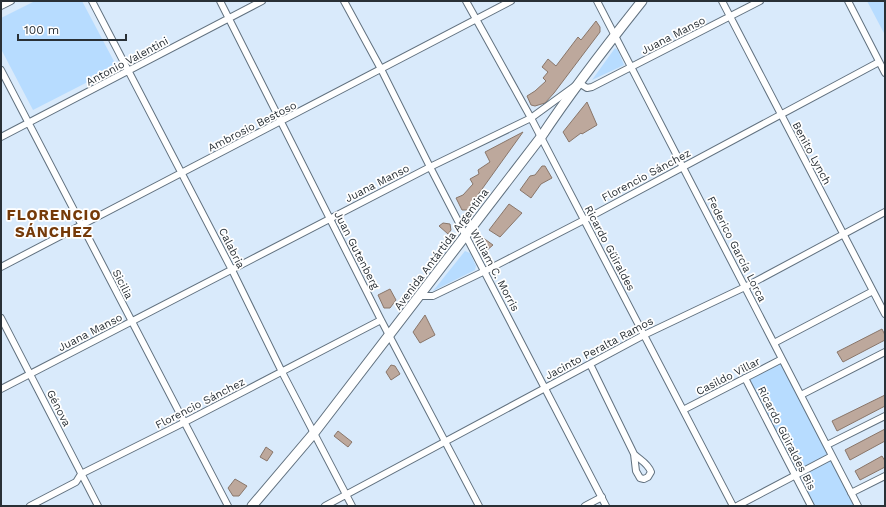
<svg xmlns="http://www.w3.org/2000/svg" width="886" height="507" font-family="'Work Sans',sans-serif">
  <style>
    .green { fill: #b7dcff }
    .building { fill: #bda89c; stroke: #89766a }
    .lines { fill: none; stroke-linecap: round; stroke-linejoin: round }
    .street-casing { stroke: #61717f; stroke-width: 8 }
    .secondary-casing { stroke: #61717f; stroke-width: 11 }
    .street { stroke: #fff; stroke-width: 6 }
    .secondary { stroke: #fff; stroke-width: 9 }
    .labels { text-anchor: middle; stroke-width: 3.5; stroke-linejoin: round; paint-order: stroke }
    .street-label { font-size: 11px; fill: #293036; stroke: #fff }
    .district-label { font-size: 15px; font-weight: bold; letter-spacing: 1px; fill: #753a09; stroke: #fff }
  </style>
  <rect width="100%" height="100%" fill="#d9eafb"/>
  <path class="green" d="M 35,1 L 82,1 L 117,67 L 33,110 L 1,49 L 1,18 Z
    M 867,1 L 885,1 L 885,35 Z
    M 615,48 L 618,50 L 624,65 L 592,80 Z
    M 465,251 L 470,253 L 476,266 L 475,270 L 433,291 Z
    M 782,359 L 858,506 L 811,506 L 745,378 Z"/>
  <path class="building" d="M 596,21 L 600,27 L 600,32 L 554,93 L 545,103 L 535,106 L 531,105 L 527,96 L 535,91 L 546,81 L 543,78 L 548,72 L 542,67 L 548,59 L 556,66 L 578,37 L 581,40 Z
    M 587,102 L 597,125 L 582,134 L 581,133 L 569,142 L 563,132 Z
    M 523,132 L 467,210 L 462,210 L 456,198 L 463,195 L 473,184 L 470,179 L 479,174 L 478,170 L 490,162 L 485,152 Z
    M 542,166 L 545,166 L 552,178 L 541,184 L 531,198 L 520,190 L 530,176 L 535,175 Z
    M 509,204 L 522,213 L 500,237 L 489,230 Z
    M 443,223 L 450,224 L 451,230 L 448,234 L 439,226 Z
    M 475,232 L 493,245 L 486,251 Z
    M 390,289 L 396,300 L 390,308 L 384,308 L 378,295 Z
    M 425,315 L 435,335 L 420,343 L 413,332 Z
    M 882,329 L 885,335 L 885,340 L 843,362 L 837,352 Z
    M 391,365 L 395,366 L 400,374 L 391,380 L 386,372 Z
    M 885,395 L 885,406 L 837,431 L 832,421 Z
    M 885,429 L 885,441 L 850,460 L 845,450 Z
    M 338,431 L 352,442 L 348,447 L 334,436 Z
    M 266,447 L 273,452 L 267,461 L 260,457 Z
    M 882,456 L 885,461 L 885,467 L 860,480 L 855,471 Z
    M 235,479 L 247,486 L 239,496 L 233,496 L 228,488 Z"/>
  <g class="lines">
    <g class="street-casing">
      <path id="street" d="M 92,1 L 232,270 L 282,372 L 352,506
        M 220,1 L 381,320 L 479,506
        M 344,1 L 381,69 L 430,167 L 606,506
        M 466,1 L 531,118 L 733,506
        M 597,1 L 858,506
        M 722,1 L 885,314
        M 848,1 L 885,73
        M 1,6 L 11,1
        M 1,70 L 228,506
        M 1,137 L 262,1
        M 1,267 L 511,1
        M 420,296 L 433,296 L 485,271 L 584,220 L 879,62
        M 1,318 L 98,506
        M 774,343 L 873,291
        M 590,364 L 634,454 L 636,471 L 640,478 L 644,479 L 648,477 L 651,472 C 648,463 640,460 634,454
        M 745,378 L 811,506
        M 1,389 L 430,167 L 531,118 L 579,83 L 587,88 L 592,87 L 760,1
        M 801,395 L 885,352
        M 683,410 L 782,359
        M 827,445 L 885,416
        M 851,493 L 885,476
        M 30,506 L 76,482 L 81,474 L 183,423 L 381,320
        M 325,506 L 644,335 L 745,287 L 885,212
        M 585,506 L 602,497
        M 737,506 L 832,456"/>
    </g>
    <g class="secondary-casing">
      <path id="secondary" d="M 252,506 L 314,433 L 541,137 C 572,90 607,45 642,1"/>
    </g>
    <use href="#street" class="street"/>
    <use href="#secondary" class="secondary"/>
  </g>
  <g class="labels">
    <g class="street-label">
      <text transform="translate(673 35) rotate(-27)" y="4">Juana Manso</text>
      <text transform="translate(127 61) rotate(-28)" y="4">Antonio Valentini</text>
      <text transform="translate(252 126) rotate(-27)" y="4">Ambrosio Bestoso</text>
      <text transform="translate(812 153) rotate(62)" y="4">Benito Lynch</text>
      <text transform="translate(646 175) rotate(-28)" y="4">Florencio Sánchez</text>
      <text transform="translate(377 183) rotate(-27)" y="4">Juana Manso</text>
      <text transform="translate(232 248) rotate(63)" y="4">Calabria</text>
      <text transform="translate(610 248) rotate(62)" y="4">Ricardo Güiraldes</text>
      <text transform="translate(441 249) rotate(-53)" y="4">Avenida Antártida Argentina</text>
      <text transform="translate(737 249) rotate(63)" y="4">Federico García Lorca</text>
      <text transform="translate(357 250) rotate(63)" y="4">Juan Gutenberg</text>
      <text transform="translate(495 270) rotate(62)" y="4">William C. Morris</text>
      <text transform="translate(123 284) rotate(63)" y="4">Sicilia</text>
      <text transform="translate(90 332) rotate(-27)" y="4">Juana Manso</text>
      <text transform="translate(599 348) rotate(-28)" y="4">Jacinto Peralta Ramos</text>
      <text transform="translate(728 376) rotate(-27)" y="4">Casildo Villar</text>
      <text transform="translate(200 403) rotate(-27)" y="4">Florencio Sánchez</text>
      <text transform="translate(59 408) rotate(63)" y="4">Génova</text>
      <text transform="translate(787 438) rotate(63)" y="4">Ricardo Güiraldes Bis</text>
    </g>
    <g class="district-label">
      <text x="54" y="220">FLORENCIO<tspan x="54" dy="17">SÁNCHEZ</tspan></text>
    </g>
  </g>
  <rect width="886" height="507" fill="none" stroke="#293036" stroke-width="4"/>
  <path d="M18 34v6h108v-6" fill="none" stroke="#293036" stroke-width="2"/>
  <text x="24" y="34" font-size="12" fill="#293036" stroke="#ffffff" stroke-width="3" paint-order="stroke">100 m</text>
</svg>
